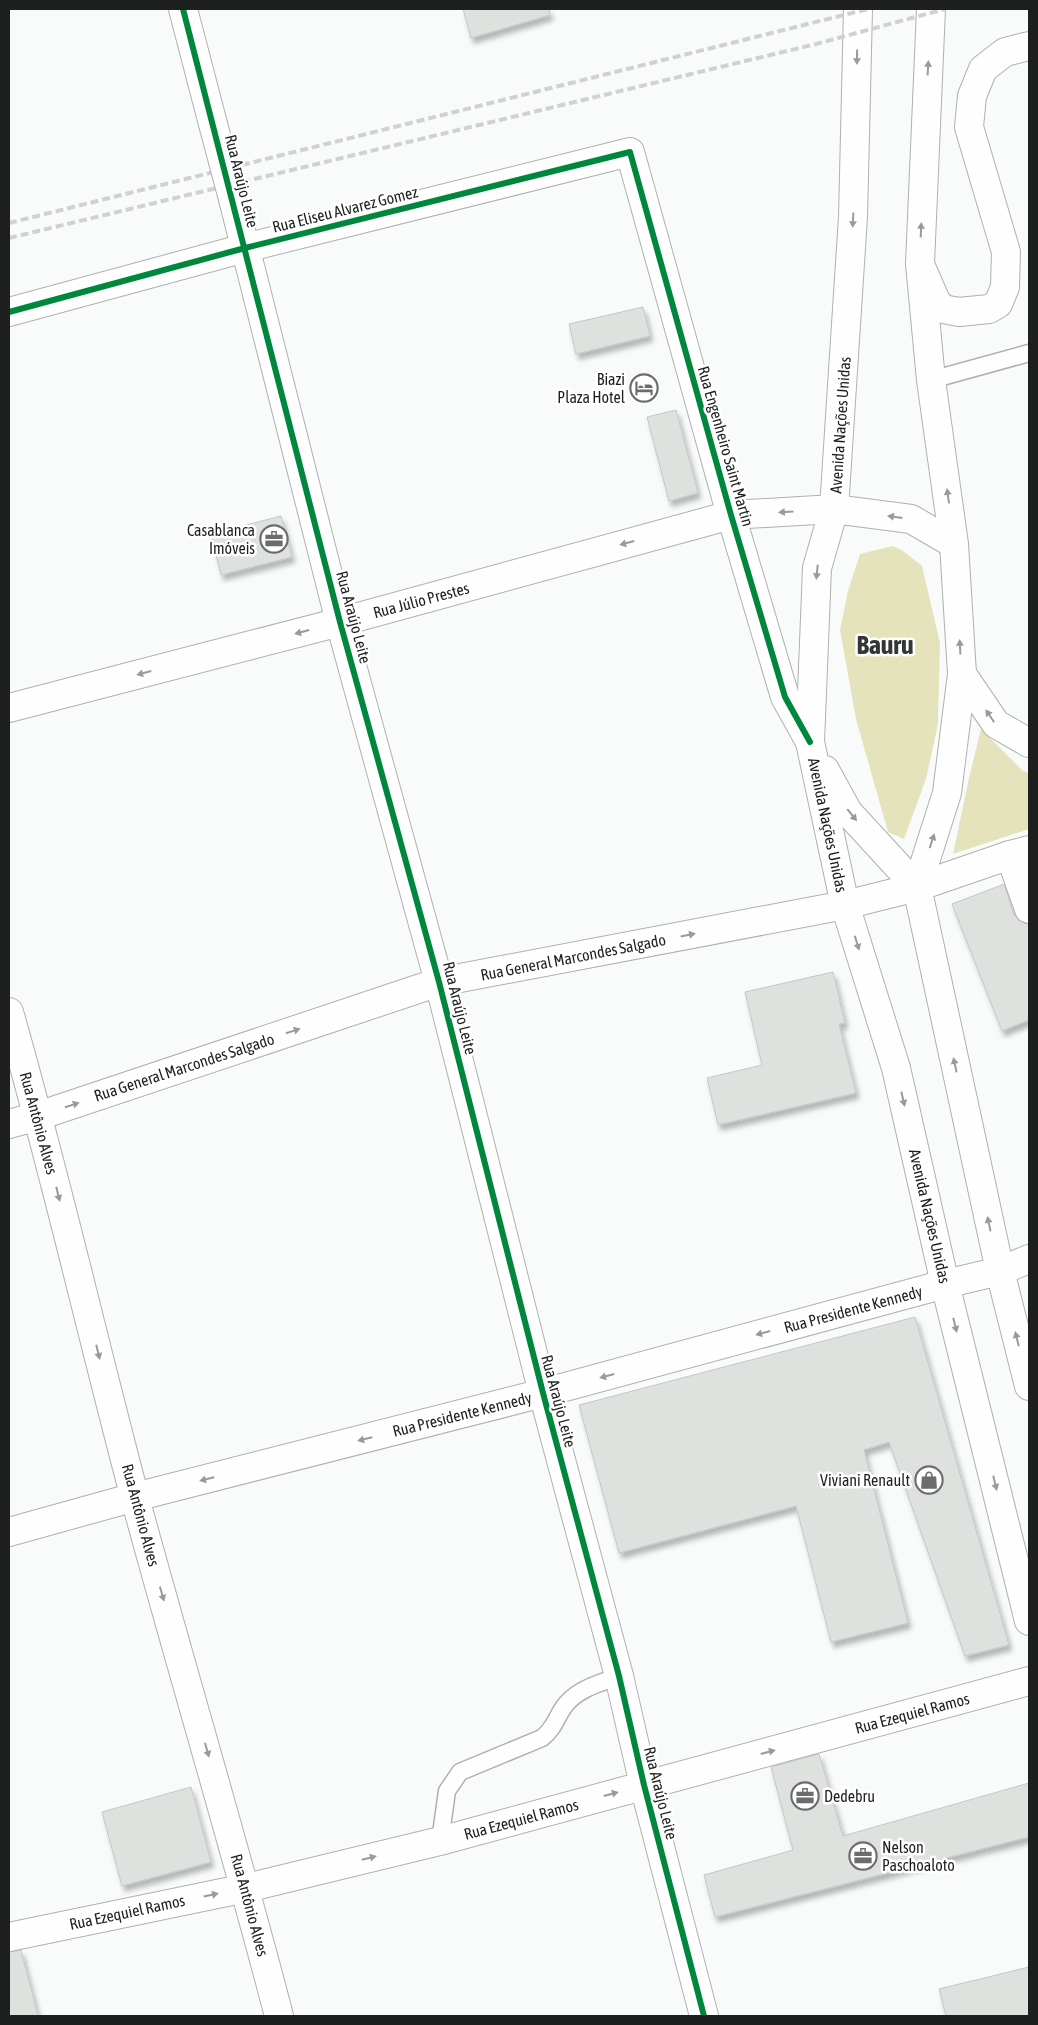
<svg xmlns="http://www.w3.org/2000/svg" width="1038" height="2025" font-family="'Asap Condensed',sans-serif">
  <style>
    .green { fill: #e4e3bb }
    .building { fill: #dfe1df; stroke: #c5c7c6; filter: url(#shadow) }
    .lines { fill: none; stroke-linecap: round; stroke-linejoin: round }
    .service-casing { stroke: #aeb1b0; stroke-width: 19 }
    .minor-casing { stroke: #aeb1b0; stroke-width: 30 }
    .tertiary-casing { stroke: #aeb1b0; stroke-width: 30 }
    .secondary-casing { stroke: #aeb1b0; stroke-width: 30 }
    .service { stroke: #fefefe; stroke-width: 16 }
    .minor { stroke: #fefefe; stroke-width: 28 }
    .tertiary { stroke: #fefefe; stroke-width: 28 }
    .secondary { stroke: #fefefe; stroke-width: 28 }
    .rail { stroke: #d0d1d0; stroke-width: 4; stroke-dasharray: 8 4; stroke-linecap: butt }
    .tertiary-bridge-casing { stroke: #aeb1b0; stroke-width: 30; stroke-linecap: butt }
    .tertiary-bridge { stroke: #fefefe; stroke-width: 28 }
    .cycleway-casing { stroke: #fff; stroke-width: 9 }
    .cycleway { stroke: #00873e; stroke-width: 6 }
    .oneway { fill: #999a9a }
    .labels { text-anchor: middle; stroke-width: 5; stroke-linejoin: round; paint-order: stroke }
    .street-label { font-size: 16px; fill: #1e201f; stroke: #fff }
    .poi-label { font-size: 16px; fill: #1e201f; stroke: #fff; text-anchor: end }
    .town-label { font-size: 26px; font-weight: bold; fill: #323634; stroke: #fff }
  </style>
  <defs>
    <filter id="shadow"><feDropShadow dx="3" dy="5.5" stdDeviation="2.5" flood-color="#0004"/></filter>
  </defs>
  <rect width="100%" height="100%" fill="#f8fbfa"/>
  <path class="green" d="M 893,546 L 903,551 L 922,566 L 940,643 L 938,724 L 926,779 L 904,839 L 888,832 L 856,719 L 840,630 L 848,591 L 860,554 Z
    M 981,729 L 1023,771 L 1029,773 L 1029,829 L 953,854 L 969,778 Z"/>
  <path class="building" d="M 463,9 L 549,9 L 550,15 L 471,38 Z
    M 643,307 L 650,336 L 576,354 L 569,324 Z
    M 676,410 L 698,493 L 669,501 L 647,417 Z
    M 281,516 L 292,557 L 221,575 L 211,534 Z
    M 1004,884 L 1014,915 L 1019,921 L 1029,924 L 1029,1020 L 1002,1031 L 952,904 Z
    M 833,972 L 845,1023 L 839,1024 L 856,1093 L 718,1125 L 707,1078 L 762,1065 L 745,992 Z
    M 915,1317 L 1009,1645 L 965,1656 L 889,1442 L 864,1450 L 908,1623 L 831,1642 L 796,1506 L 619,1553 L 579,1405 Z
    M 819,1754 L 843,1836 L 1029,1783 L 1029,1837 L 715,1917 L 704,1875 L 793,1850 L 771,1767 Z
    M 191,1787 L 211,1862 L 122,1886 L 102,1812 Z
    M 21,1950 L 38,2016 L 9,2016 L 9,1952 Z
    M 1029,1967 L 1029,2016 L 946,2016 L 939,1989 Z"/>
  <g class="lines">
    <g class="service-casing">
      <path id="service" d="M 931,380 L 1029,353
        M 440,1841 L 447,1791 L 460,1772 L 542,1738 C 557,1726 556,1715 567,1703 C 580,1688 601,1683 619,1676"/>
    </g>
    <g class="minor-casing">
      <path id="minor" d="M 922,269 L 936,301 L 943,309 L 959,312 L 989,309 L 998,304 L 1005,287 L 1006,252 L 969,127 L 972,96 L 983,69 L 1005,52 L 1029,46
        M 9,312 L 245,248 L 630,152 L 731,515 L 785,697 L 810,742
        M 340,622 L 439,982 L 543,1393 L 619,1676 L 644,1785 L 704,2016
        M 1010,855 L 1029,909
        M 9,1012 C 55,1173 92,1336 135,1498 C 182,1671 234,1843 279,2016
        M 9,1124 L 38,1116 L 439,982 L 845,905
        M 9,1532 L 135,1497 L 543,1393 L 945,1284 L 1000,1271 L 1029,1259
        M 9,1937 L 246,1888 L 440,1841 L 1029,1681"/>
    </g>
    <g class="tertiary-casing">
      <path id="tertiary" d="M 183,9 L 213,124
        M 233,199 L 340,622
        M 962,674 L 996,724 L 1029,743
        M 9,708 L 340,622 L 731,515 L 834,509
        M 845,905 L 917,887 L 1010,855 L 1029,850"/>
    </g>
    <g class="secondary-casing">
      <path id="secondary" d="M 858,9 L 853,217 L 834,509 L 817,568 L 810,742 L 845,905 L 896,1068 L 945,1284 L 1029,1621
        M 931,9 L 920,264 L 931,380 L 954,544 L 962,674 L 947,793 L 917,887 L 1000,1271 L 1029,1386
        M 834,509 L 911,519 L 954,544
        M 825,770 L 848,812 L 917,887"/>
    </g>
    <use href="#service" class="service"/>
    <use href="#minor" class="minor"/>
    <use href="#tertiary" class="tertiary"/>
    <use href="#secondary" class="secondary"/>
    <path class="rail" d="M 9,223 L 868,9
      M 9,238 L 816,44 L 945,9"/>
    <g class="tertiary-bridge-casing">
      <path id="tertiary-bridge" d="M 213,124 L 233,199"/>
    </g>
    <use href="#tertiary-bridge" class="tertiary-bridge"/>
    <g class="cycleway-casing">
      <path id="cycleway" d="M 183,9 L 340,622 L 439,982 L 543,1393 L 619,1676 L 644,1785 L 704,2016
        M 9,312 L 245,248 L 630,152 L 731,515 L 785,697 L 810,742"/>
    </g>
    <use href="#cycleway" class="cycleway"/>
  </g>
  <defs><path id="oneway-solid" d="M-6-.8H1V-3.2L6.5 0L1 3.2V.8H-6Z" transform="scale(1.25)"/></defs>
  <g class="oneway">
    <use href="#oneway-solid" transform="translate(857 57) rotate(91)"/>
    <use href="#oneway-solid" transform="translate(928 68) rotate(-87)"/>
    <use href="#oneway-solid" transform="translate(853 220) rotate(93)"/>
    <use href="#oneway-solid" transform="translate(921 230) rotate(-88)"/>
    <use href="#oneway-solid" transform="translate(948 496) rotate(-98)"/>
    <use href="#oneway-solid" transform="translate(786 512) rotate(176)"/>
    <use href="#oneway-solid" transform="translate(895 517) rotate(-172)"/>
    <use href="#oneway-solid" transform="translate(627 543) rotate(165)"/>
    <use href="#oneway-solid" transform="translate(817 572) rotate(96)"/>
    <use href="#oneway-solid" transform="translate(302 632) rotate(165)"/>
    <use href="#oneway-solid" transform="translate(960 647) rotate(-93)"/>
    <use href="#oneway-solid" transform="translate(144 673) rotate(165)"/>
    <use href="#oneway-solid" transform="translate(990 716) rotate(-124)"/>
    <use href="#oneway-solid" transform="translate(852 815) rotate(51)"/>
    <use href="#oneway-solid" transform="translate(932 841) rotate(-72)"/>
    <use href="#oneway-solid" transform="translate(688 935) rotate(-11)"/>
    <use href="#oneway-solid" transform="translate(857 943) rotate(73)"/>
    <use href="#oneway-solid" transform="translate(293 1031) rotate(-18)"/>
    <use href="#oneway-solid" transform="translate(955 1065) rotate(-102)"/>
    <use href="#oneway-solid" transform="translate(903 1099) rotate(77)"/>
    <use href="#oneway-solid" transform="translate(72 1105) rotate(-18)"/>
    <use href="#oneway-solid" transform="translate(58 1194) rotate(76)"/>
    <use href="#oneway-solid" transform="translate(989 1224) rotate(-102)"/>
    <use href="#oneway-solid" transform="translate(955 1325) rotate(76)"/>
    <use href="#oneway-solid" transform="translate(763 1333) rotate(165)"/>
    <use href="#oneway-solid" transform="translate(1017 1339) rotate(-104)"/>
    <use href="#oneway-solid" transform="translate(98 1352) rotate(76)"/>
    <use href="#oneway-solid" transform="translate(607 1376) rotate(165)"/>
    <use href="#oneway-solid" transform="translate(365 1439) rotate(166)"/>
    <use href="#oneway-solid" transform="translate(207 1479) rotate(166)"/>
    <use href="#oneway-solid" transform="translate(995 1483) rotate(76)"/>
    <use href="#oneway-solid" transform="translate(162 1594) rotate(74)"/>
    <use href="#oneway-solid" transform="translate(207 1750) rotate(74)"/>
    <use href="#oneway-solid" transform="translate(768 1752) rotate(-15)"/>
    <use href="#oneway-solid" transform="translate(611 1794) rotate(-15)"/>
    <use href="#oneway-solid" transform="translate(369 1858) rotate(-14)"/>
    <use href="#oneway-solid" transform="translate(211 1895) rotate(-12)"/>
  </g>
  <defs>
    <g id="hotel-ring" transform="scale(1.4375)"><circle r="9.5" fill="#fff" stroke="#6a6d6c" stroke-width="1.5"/><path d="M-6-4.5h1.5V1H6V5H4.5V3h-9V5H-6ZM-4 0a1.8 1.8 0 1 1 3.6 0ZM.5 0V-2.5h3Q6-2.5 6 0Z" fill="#6a6d6c"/></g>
    <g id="office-ring" transform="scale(1.4375)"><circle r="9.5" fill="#fff" stroke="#6a6d6c" stroke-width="1.5"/><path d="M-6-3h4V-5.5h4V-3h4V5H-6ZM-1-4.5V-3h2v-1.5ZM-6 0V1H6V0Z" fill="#6a6d6c"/></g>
    <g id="shop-ring" transform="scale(1.4375)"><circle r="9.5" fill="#fff" stroke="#6a6d6c" stroke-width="1.5"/><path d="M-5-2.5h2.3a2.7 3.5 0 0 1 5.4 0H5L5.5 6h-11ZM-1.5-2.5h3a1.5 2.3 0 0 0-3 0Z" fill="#6a6d6c"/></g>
  </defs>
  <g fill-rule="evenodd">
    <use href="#hotel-ring" x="644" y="388"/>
    <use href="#office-ring" x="274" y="539"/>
    <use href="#shop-ring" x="929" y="1480"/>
    <use href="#office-ring" x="805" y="1796"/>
    <use href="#office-ring" x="863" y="1856"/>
  </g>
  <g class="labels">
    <g class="street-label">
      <text transform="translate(242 181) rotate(76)" y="6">Rua Araújo Leite</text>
      <text transform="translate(345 209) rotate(-14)" y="6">Rua Eliseu Alvarez Gomez</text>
      <text transform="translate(840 425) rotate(-86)" y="6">Avenida Nações Unidas</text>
      <text transform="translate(726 446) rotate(74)" y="6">Rua Engenheiro Saint Martin</text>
      <text transform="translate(421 600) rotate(-15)" y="6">Rua Júlio Prestes</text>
      <text transform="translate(354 617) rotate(75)" y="6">Rua Araújo Leite</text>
      <text transform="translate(828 825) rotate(78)" y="6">Avenida Nações Unidas</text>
      <text transform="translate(573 957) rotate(-11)" y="6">Rua General Marcondes Salgado</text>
      <text transform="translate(460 1008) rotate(76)" y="6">Rua Araújo Leite</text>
      <text transform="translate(184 1067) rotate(-18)" y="6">Rua General Marcondes Salgado</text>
      <text transform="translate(39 1123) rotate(75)" y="6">Rua Antônio Alves</text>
      <text transform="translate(930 1216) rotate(77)" y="6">Avenida Nações Unidas</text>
      <text transform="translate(853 1309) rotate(-15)" y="6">Rua Presidente Kennedy</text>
      <text transform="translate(559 1401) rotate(75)" y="6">Rua Araújo Leite</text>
      <text transform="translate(462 1414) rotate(-14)" y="6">Rua Presidente Kennedy</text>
      <text transform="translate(141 1515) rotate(75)" y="6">Rua Antônio Alves</text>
      <text transform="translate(912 1713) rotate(-15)" y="6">Rua Ezequiel Ramos</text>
      <text transform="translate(661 1793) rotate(76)" y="6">Rua Araújo Leite</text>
      <text transform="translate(521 1819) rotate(-15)" y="6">Rua Ezequiel Ramos</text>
      <text transform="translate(250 1905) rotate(75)" y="6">Rua Antônio Alves</text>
      <text transform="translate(127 1912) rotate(-12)" y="6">Rua Ezequiel Ramos</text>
    </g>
    <g class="poi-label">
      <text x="625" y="385">Biazi<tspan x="625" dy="18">Plaza Hotel</tspan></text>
      <text x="255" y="536">Casablanca<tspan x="255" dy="18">Imóveis</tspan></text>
      <text x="910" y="1486">Viviani Renault</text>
      <text x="824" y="1802" text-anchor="start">Dedebru</text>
      <text x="882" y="1853" text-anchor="start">Nelson<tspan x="882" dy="18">Paschoaloto</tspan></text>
    </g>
    <g class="town-label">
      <text x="885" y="654">Bauru</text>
    </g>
  </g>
  <rect width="1038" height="2025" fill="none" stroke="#1e201f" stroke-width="20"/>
</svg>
